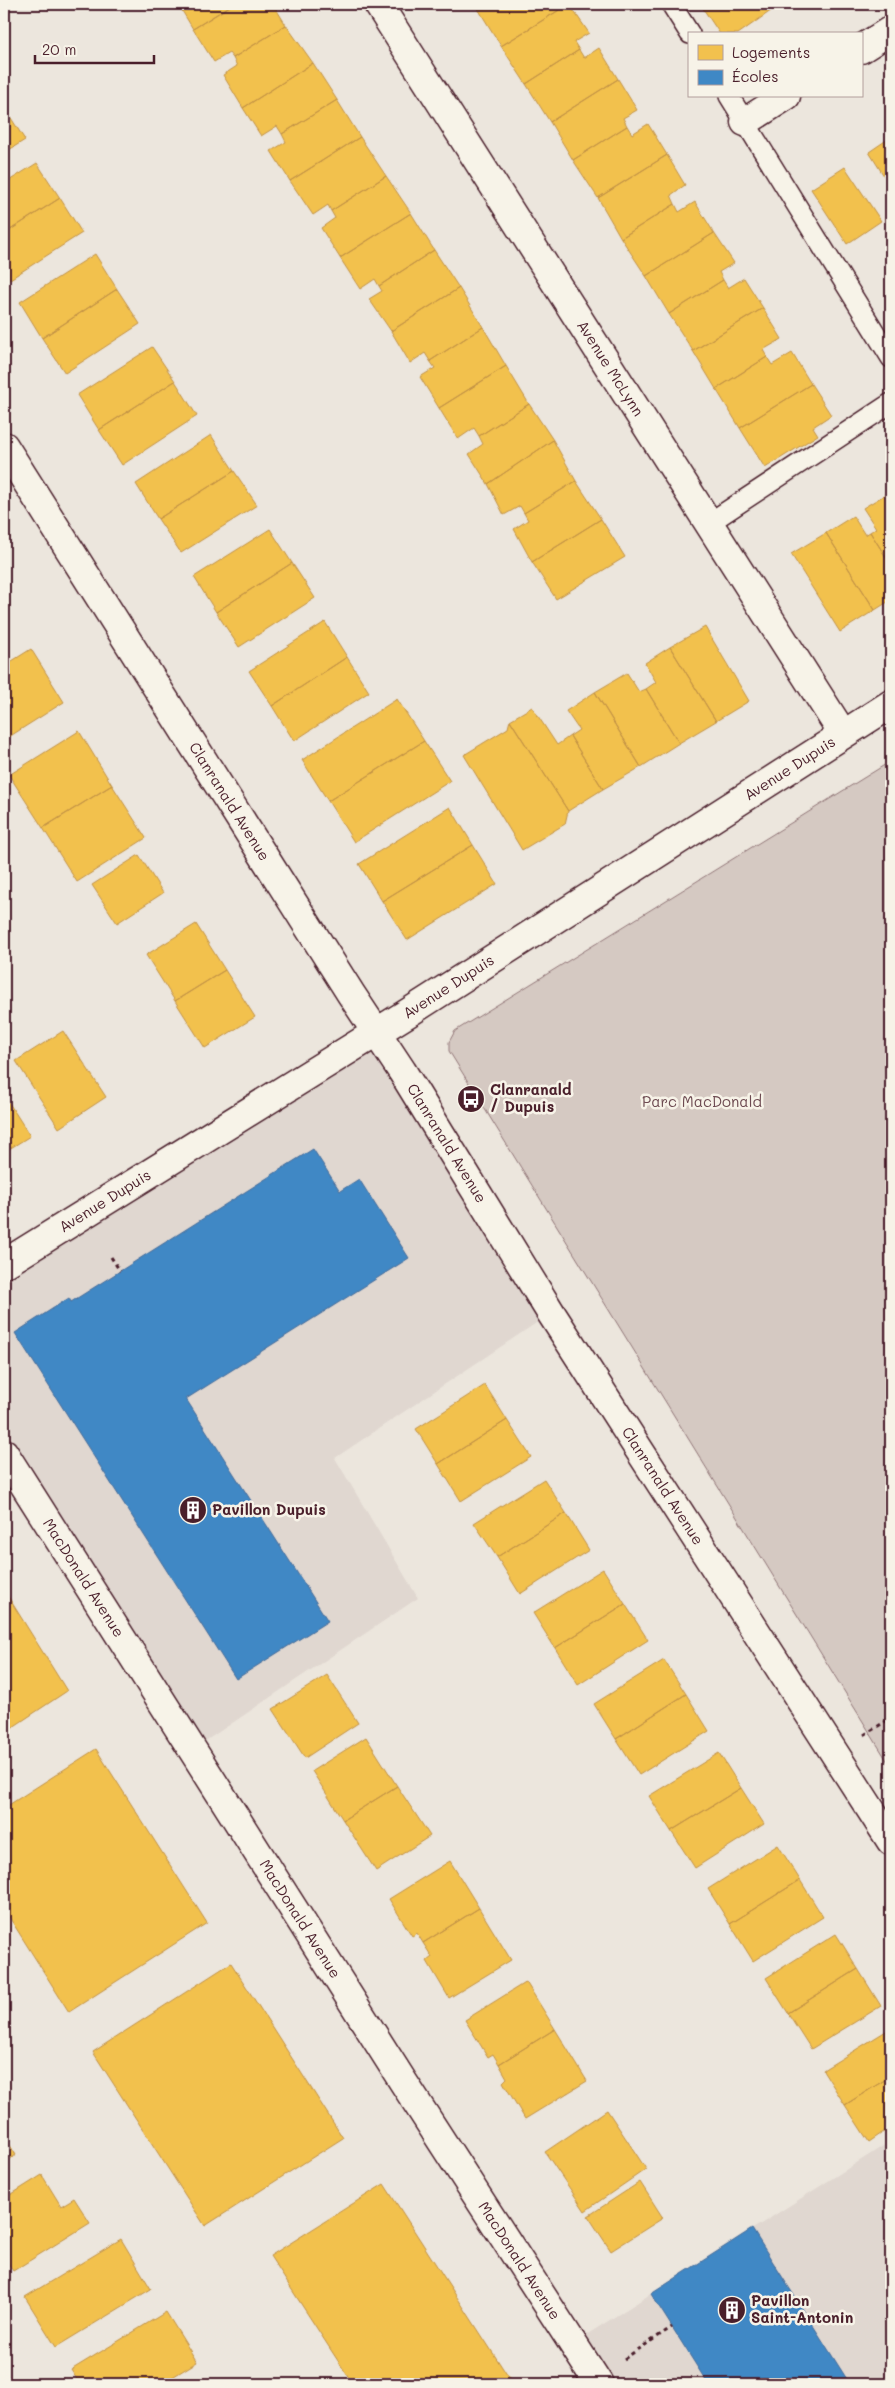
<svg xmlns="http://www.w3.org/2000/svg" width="895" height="2388" font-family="Mali,sans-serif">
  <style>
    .built { fill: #e0d7d0 }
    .green { fill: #d5c9c2; stroke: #907476 }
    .homes { fill: #f2c14e; stroke: #c09044 }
    .schools { fill: #3f88c5; stroke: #426897 }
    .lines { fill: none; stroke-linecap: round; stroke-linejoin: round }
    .service-casing { stroke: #4a1f2b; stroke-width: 22 }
    .minor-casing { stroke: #4a1f2b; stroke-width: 31 }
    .path { stroke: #4a1f2b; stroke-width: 3; stroke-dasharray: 4 4; stroke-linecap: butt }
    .service { stroke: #f7f3e8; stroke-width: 19 }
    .minor { stroke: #f7f3e8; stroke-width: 28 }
    .labels { text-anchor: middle; stroke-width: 5; stroke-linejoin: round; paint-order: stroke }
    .street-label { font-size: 15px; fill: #4a1f2b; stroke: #f7f3e8 }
    .poi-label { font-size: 15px; font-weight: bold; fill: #4a1f2b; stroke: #f7f3e8; text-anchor: start }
    .park-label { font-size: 15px; fill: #6d4a51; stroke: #f7f3e8 }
  </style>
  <rect width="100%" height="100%" fill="#ece6dd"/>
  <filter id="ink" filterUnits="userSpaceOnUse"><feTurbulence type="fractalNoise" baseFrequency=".02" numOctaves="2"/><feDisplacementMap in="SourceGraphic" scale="10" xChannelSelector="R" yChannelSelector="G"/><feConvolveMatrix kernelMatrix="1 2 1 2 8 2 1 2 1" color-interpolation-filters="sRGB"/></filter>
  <g filter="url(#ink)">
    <path class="built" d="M 376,1032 L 551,1313 L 335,1458 L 418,1598 L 192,1750 L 4,1453 L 4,1264 Z
      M 891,2141 L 891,2384 L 599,2384 L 572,2344 Z"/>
    <path class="green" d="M 891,761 L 891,1767 L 449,1051 L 449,1042 L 455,1031 Z"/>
    <path class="homes" d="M 178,4 L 233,4 L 193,29 Z
      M 233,4 L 273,4 L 286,25 L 233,58 L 229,53 L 214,62 L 193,29 Z
      M 483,4 L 569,4 L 501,46 L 477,7 Z
      M 569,4 L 589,33 L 574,42 L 579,50 L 526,84 L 501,46 Z
      M 700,4 L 772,4 L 775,8 L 738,34 L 720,34 Z
      M 286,25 L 313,63 L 243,108 L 223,75 L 237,66 L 233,58 Z
      M 599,48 L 618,79 L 550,122 L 526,84 L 579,50 L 584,58 Z
      M 313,63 L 337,100 L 282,134 L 277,126 L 261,136 L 243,108 Z
      M 618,79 L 637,110 L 623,118 L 627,126 L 573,160 L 550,122 Z
      M 337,100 L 360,137 L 290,181 L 271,151 L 286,142 L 282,134 Z
      M 4,107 L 25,140 L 4,153 Z
      M 648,124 L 667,155 L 598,198 L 573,160 L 627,126 L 632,134 Z
      M 360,137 L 386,176 L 331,211 L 328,205 L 313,215 L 290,181 Z
      M 891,137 L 891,187 L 869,152 Z
      M 667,155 L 685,185 L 671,195 L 675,204 L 621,238 L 598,198 Z
      M 37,163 L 60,198 L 4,234 L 4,184 Z
      M 845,167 L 881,221 L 847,244 L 811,189 Z
      M 386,176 L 411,213 L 340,258 L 321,228 L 335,218 L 331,211 Z
      M 60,198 L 82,233 L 7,281 L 4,277 L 4,234 Z
      M 695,202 L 714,233 L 646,276 L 621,238 L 675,204 L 679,212 Z
      M 411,213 L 434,250 L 379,286 L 375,279 L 360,289 L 340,258 Z
      M 714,233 L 734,263 L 719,272 L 723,280 L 669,314 L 646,276 Z
      M 434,250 L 459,288 L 391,331 L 369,299 L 382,291 L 379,286 Z
      M 95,254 L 117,289 L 42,338 L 20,302 Z
      M 744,278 L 763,308 L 693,351 L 669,314 L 723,280 L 728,288 Z
      M 459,288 L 483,327 L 430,361 L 425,353 L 410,363 L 391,331 Z
      M 117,289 L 140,324 L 65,373 L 42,338 Z
      M 763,308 L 782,339 L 763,350 L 767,357 L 716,389 L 693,351 Z
      M 483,327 L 506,366 L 439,408 L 420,377 L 435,368 L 430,361 Z
      M 152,347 L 175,381 L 99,430 L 77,395 Z
      M 792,353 L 811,384 L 740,428 L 716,389 L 767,357 L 772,365 Z
      M 506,366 L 529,404 L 479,436 L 474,428 L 458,439 L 439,408 Z
      M 175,381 L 197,416 L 122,465 L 99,430 Z
      M 811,384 L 831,415 L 813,427 L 818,435 L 765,468 L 740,428 Z
      M 529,404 L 553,440 L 488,484 L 469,454 L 483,444 L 479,436 Z
      M 211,435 L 234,471 L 158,519 L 136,484 Z
      M 553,440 L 576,481 L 524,513 L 520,506 L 504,515 L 488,484 Z
      M 234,471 L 257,505 L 181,553 L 158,519 Z
      M 576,481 L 601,519 L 532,562 L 514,529 L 528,520 L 524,513 Z
      M 891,491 L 891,565 L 870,532 L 876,528 L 863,508 Z
      M 853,516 L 865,535 L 870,532 L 891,565 L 891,600 L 875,610 L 826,533 Z
      M 601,519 L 625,557 L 556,599 L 532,562 Z
      M 270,529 L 292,563 L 216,612 L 194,577 Z
      M 826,533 L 875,610 L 840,632 L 791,554 Z
      M 292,563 L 315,598 L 239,647 L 216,612 Z
      M 4,605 L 9,614 L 4,617 Z
      M 325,622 L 347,657 L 272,706 L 249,671 Z
      M 705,627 L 749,701 L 716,721 L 670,647 Z
      M 670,647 L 716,721 L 679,743 L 646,689 L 656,682 L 645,663 Z
      M 31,649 L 64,702 L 4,740 L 4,666 Z
      M 347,657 L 369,692 L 294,741 L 272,706 Z
      M 627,673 L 639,692 L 646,689 L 679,743 L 641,767 L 595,692 Z
      M 595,692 L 641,767 L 603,789 L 570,736 L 579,730 L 566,711 Z
      M 397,699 L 424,741 L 328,801 L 302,760 Z
      M 532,707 L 557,745 L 570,736 L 603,789 L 568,811 L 510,720 Z
      M 510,720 L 568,811 L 565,824 L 522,850 L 464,755 L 508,728 Z
      M 79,731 L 112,785 L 43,828 L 9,775 Z
      M 424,741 L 450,781 L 354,842 L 328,801 Z
      M 112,785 L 146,838 L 77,882 L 43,828 Z
      M 450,807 L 473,845 L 382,901 L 359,864 Z
      M 473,845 L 497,884 L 407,940 L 382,901 Z
      M 139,855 L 163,893 L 117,923 L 92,885 Z
      M 196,924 L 225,970 L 175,1001 L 146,955 Z
      M 225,970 L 255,1017 L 205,1048 L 175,1001 Z
      M 63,1031 L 106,1097 L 59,1128 L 16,1061 Z
      M 4,1095 L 30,1136 L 6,1151 L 4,1147 Z
      M 485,1385 L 507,1420 L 438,1464 L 416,1429 Z
      M 507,1420 L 531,1457 L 461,1501 L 438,1464 Z
      M 544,1479 L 566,1513 L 497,1557 L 474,1523 Z
      M 566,1513 L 589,1550 L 520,1594 L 497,1557 Z
      M 603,1569 L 625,1604 L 555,1648 L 533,1613 Z
      M 4,1590 L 67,1691 L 4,1733 Z
      M 625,1604 L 648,1640 L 578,1685 L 555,1648 Z
      M 664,1660 L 686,1694 L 616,1739 L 594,1704 Z
      M 327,1675 L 358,1723 L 305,1758 L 273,1709 Z
      M 686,1694 L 709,1731 L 639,1775 L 616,1739 Z
      M 366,1737 L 397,1786 L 343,1820 L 312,1771 Z
      M 96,1749 L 207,1923 L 69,2012 L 4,1909 L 4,1808 Z
      M 719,1753 L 741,1788 L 671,1831 L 649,1796 Z
      M 397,1786 L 430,1836 L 376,1871 L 343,1820 Z
      M 741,1788 L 764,1824 L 695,1868 L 671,1831 Z
      M 778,1845 L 800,1880 L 730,1924 L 708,1889 Z
      M 450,1861 L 479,1908 L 423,1943 L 417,1933 L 412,1936 L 389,1899 Z
      M 800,1880 L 823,1917 L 753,1961 L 730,1924 Z
      M 479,1908 L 511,1960 L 449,1998 L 427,1961 L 432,1957 L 423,1943 Z
      M 836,1934 L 858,1969 L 788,2013 L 766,1978 Z
      M 231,1963 L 343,2138 L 205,2226 L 93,2052 Z
      M 858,1969 L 881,2006 L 811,2049 L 788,2013 Z
      M 526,1982 L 555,2029 L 499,2064 L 493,2054 L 488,2057 L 465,2020 Z
      M 891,2028 L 891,2076 L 845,2105 L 823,2070 Z
      M 555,2029 L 587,2081 L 525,2119 L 503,2082 L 507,2078 L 499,2064 Z
      M 891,2076 L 891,2127 L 869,2142 L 845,2105 Z
      M 607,2110 L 646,2169 L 585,2211 L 545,2152 Z
      M 4,2136 L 16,2155 L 4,2163 Z
      M 42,2175 L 61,2206 L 74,2198 L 90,2223 L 13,2271 L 4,2256 L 4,2199 Z
      M 640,2182 L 663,2218 L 611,2251 L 588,2216 Z
      M 384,2184 L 513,2384 L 353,2384 L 270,2256 Z
      M 121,2239 L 151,2289 L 56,2347 L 25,2297 Z
      M 166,2312 L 197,2362 L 161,2384 L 80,2384 L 71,2370 Z"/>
    <path class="schools" d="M 313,1149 L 340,1191 L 359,1179 L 409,1258 L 186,1399 L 328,1621 L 236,1679 L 15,1333 L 69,1298 L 71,1302 Z
      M 752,2229 L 850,2384 L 708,2384 L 672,2327 L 651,2294 Z"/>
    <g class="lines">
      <g class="service-casing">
        <path id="service" d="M 671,4 L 690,34
          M 729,96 L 891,358
          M 709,523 L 891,403"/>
      </g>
      <g class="minor-casing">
        <g id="minor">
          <path id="s1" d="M 378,4 L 843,734"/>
          <path d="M 861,49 L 891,30"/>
          <path d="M 745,122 L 786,96"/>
          <path id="s2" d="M 4,446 L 351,994 L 402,1071 L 551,1313 L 891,1841"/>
          <path id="s3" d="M 4,1264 L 411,1011 L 891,704"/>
          <path id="s4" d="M 4,1453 L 404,2083 L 599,2384"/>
        </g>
      </g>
      <path class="path" d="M 111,1257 L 120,1271
        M 864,1735 L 891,1718
        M 624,2359 L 672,2327"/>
      <use href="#service" class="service"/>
      <use href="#minor" class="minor"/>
    </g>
  </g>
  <defs>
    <g id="bus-disc" transform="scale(1.4375)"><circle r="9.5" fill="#4a1f2b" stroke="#f7f3e8"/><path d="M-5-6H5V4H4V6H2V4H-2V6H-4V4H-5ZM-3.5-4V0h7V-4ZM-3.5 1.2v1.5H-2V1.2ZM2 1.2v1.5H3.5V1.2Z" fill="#fff"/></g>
    <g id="building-disc" transform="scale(1.4375)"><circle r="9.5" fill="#4a1f2b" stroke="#f7f3e8"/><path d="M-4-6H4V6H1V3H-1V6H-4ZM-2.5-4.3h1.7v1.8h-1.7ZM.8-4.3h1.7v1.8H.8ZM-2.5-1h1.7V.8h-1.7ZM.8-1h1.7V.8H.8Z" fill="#fff"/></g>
  </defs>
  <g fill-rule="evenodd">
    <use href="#bus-disc" x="471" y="1099"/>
    <use href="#building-disc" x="193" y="1510"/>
    <use href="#building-disc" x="732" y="2310"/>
  </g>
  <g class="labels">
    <g class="street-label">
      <text dy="5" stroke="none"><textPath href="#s1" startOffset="432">Avenue McLynn</textPath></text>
      <text dy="5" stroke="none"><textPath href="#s3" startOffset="929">Avenue Dupuis</textPath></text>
      <text dy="5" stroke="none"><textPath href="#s2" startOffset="421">Clanranald Avenue</textPath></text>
      <text dy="5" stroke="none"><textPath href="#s3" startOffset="524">Avenue Dupuis</textPath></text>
      <text dy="5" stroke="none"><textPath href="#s2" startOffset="826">Clanranald Avenue</textPath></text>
      <text dy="5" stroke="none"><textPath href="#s3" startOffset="119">Avenue Dupuis</textPath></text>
      <text dy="5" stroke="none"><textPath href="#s2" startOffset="1231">Clanranald Avenue</textPath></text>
      <text dy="5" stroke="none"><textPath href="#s4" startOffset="148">MacDonald Avenue</textPath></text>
      <text dy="5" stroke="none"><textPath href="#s4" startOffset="552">MacDonald Avenue</textPath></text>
      <text dy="5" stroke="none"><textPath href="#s4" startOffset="958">MacDonald Avenue</textPath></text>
    </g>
    <g class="poi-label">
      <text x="490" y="1095">Clanranald<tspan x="490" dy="17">/ Dupuis</tspan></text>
      <text x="212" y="1515">Pavillon Dupuis</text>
      <text x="751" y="2306">Pavillon<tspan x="751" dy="17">Saint-Antonin</tspan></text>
    </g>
    <g class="park-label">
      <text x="702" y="1107">Parc MacDonald</text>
    </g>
  </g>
  <rect width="895" height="2388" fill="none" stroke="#f7f3e8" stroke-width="20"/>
  <rect x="10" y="10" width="875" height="2368" fill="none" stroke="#4a1f2b" stroke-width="2" filter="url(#ink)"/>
  <rect x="688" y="32" width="175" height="65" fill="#f7f3e8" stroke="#b29e9c"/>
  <rect x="698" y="45" width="25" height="15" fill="#f2c14e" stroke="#b29e9c"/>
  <text x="732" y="58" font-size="15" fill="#4a1f2b">Logements</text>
  <rect x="698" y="70" width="25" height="15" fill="#3f88c5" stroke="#b29e9c"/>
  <text x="732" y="82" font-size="15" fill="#4a1f2b">Écoles</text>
  <path d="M35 55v8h119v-8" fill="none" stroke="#4a1f2b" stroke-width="2.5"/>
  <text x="42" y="55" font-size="15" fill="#4a1f2b" stroke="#f7f3e8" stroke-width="4" paint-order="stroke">20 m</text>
</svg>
